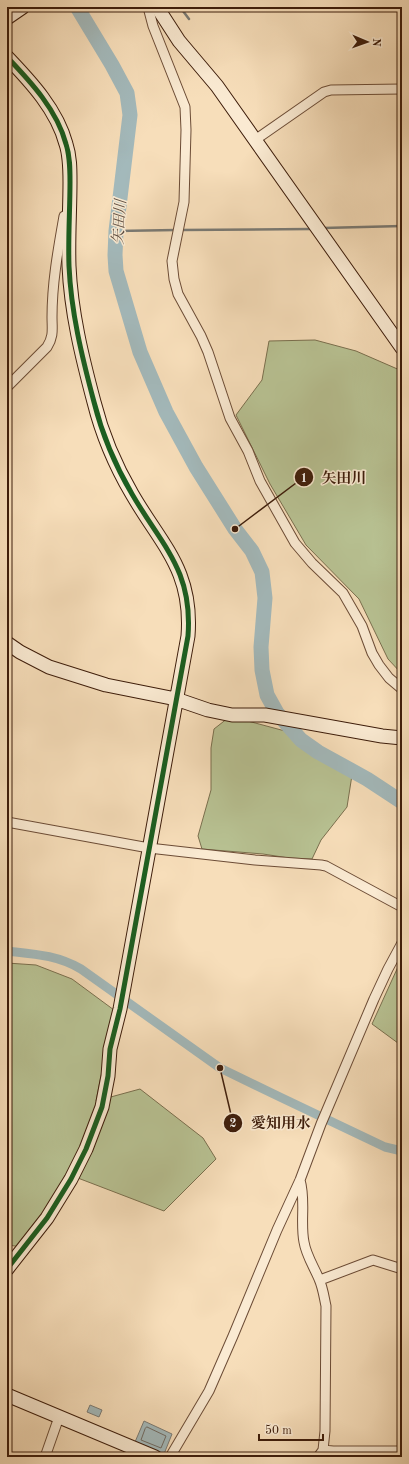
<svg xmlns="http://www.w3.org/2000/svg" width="409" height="1464" font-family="'Old Standard TT','Noto Serif JP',serif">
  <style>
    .green { fill: #b8c293; stroke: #7a6f4e }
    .water { fill: #a3b9bb; stroke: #7a7a74 }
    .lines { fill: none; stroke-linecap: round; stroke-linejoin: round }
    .shore { stroke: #706a62; stroke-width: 1 }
    .stream { stroke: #7a7a74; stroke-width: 2.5 }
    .canal { stroke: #a3b9bb; stroke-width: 9 }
    .river { stroke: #a3b9bb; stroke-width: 15 }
    .street-casing { stroke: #6c4c36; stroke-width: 11 }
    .secondary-casing { stroke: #3d1c0a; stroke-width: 15 }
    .street { stroke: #faead2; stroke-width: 9 }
    .secondary { stroke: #faead2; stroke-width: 13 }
    .cycleway-casing { stroke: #faead2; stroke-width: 8 }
    .cycleway { stroke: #1b5e20; stroke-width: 5 }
    .labels { text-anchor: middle; stroke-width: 3; stroke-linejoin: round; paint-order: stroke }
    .water-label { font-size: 15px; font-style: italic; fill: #5c4b3f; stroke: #faead2 }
    .leader { fill: none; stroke: #3d1c0a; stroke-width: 1.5 }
    .callout-dot { fill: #3d1c0a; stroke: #faead2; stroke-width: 1.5 }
    .mark-label { font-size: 12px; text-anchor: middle; font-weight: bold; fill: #fff }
    .callout-label { font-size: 15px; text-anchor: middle; font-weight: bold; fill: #3d1c0a; stroke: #faead2; stroke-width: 3; stroke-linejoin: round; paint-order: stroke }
  </style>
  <rect width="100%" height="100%" fill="#f7deba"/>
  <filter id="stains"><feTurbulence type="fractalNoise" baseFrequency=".005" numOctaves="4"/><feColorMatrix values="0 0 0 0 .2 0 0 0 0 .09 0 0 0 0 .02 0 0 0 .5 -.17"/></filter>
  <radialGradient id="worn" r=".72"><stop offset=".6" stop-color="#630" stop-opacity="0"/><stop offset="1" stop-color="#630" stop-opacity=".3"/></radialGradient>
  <path class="green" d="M 315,340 L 356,351 L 402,371 L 402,674 L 388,659 L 359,599 L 306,545 L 270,484 L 236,415 L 262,380 L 269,341 Z
    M 228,718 L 244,720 L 285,731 L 312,753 L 352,775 L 347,807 L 321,840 L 312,859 L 289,858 L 263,854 L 202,849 L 198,836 L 211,790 L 211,748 L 214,729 Z
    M 402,958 L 402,1046 L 372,1024 Z
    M 7,963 L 36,965 L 72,979 L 114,1010 L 96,1101 L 140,1089 L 203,1138 L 216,1159 L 164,1211 L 70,1175 L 23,1247 L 7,1245 Z"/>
  <path class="water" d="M 90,1405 L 102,1410 L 99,1417 L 87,1412 Z
    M 144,1421 L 172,1434 L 164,1454 L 135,1442 Z"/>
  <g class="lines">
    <path class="shore" d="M 147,1427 L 166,1436 L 161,1448 L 141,1440 L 145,1429 Z"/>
    <path class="stream" d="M 180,7 L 189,19
      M 323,228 L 402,226
      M 181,230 L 312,229
      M 116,231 L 176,230"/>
    <path class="canal" d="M 7,951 C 34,954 57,955 81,969 L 220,1068 L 282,1098 L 385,1147 L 402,1151"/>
    <path class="river" d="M 77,7 L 112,65 L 127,93 L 130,115 L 116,231 L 115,255 L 116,271 L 140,352 L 166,412 L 196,467 L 235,529 L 252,551 L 262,572 L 265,598 L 261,647 L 262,670 L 267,695 L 277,713 L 301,740 L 318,752 L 367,779 L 402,802"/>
    <g class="street-casing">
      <path id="street" d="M 148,7 L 153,26 L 185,107 L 186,130 L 184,202 L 172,261 L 174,279 L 178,294 L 201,336 L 208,352 L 230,418 L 248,451 L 260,481 L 295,543 L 312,563 L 343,593 L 362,626 L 372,653 L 379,665 L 389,678 L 402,689
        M 255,140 L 324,92 L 331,90 L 402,89
        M 7,387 L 47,347 C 54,336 52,329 52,317 C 52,283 58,250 64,216 L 67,215
        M 7,822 L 149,848 L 255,860 L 321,865 L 326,866 L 402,907
        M 300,1180 C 306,1200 300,1222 304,1242 C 306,1255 314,1267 319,1279 C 323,1288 324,1297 326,1306 L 325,1431 L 323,1450 L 318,1457
        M 320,1280 L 373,1260 L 402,1269
        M 323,1450 L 333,1451 L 402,1451
        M 45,1457 L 59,1417
        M 170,1457 L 209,1391 L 233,1336 L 277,1230 L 300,1180 L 321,1124 L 374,999 L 388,969 L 402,943"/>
    </g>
    <g class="secondary-casing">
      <path id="secondary" d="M 157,7 L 179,41 L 217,86 L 402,348
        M 7,18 L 23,7
        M 7,57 C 31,82 57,110 66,144 C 70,156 70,169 70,182 C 70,210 68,238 69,266 C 71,312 82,357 94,402 C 102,434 115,465 132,494 C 162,546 193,570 188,636 L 120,1009 L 110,1049 L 108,1076 L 102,1107 L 86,1149 L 71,1179 L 47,1218 L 7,1269
        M 7,643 L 20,652 L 49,667 L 106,685 L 176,699 L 208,710 L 232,715 L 265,715 L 382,736 L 402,738
        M 7,1395 L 155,1457"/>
    </g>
    <use href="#street" class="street"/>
    <use href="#secondary" class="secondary"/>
    <g class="cycleway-casing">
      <path id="cycleway" d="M 7,57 C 31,82 57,110 66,144 C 70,156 70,169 70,182 C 70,210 68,238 69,266 C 71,312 82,357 94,402 C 102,434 115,465 132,494 C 162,546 193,570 188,636 L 120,1009 L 110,1049 L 108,1076 L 102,1107 L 86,1149 L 71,1179 L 47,1218 L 7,1269"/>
    </g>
    <use href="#cycleway" class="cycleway"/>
  </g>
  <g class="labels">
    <g class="water-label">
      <text transform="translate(119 222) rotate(-86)" y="5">矢田川</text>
    </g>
  </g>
  <path class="leader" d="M235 529L304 477M220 1068L233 1123"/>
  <g class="callout-dot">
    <circle cx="235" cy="529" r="4"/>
    <circle cx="220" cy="1068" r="4"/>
    <circle cx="304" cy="477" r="10"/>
    <circle cx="233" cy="1123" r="10"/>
  </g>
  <g class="mark-label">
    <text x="304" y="482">1</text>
    <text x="233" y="1127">2</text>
  </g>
  <g class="callout-label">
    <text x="344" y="483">矢田川</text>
    <text x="281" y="1128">愛知用水</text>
  </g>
  <rect width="409" height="1464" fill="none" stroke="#f7deba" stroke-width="24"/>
  <rect x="8" y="8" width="393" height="1448" fill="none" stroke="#3d1c0a" stroke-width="2"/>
  <rect x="12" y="12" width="385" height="1440" fill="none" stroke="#3d1c0a"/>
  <g transform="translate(367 42) rotate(92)" stroke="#faead2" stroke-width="3" paint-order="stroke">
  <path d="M0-3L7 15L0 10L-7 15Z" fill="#3d1c0a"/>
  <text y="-6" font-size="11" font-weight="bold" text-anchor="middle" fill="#3d1c0a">N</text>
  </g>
  <path d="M259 1434v6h64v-6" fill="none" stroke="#3d1c0a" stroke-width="2"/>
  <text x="265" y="1434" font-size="12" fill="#3d1c0a" stroke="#faead2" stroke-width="3" paint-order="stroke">50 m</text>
  <rect width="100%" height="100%" filter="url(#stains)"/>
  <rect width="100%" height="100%" fill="url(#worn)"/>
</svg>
